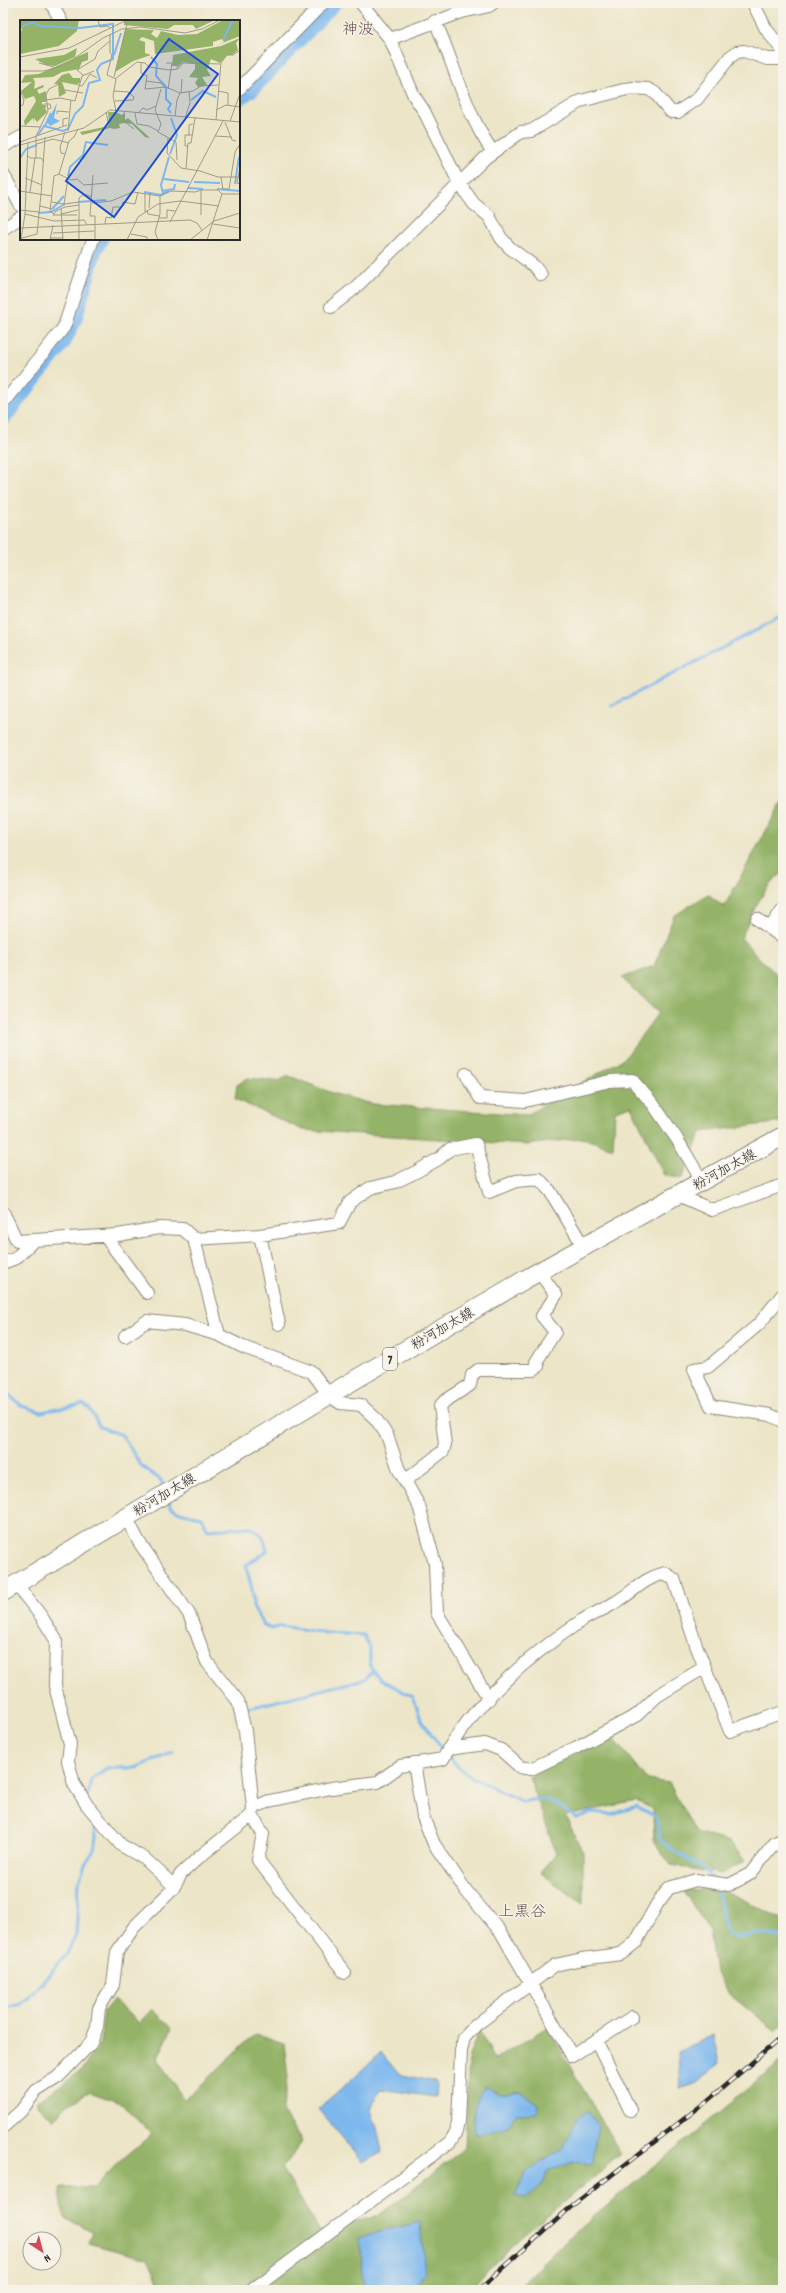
<svg xmlns="http://www.w3.org/2000/svg" width="786" height="2293" font-family="Dekko,'Klee One',sans-serif">
  <style>
    .forest { fill: #94b367; stroke: #606f49 }
    .water { fill: #7cb7ee; stroke: #54718c }
    .lines { fill: none; stroke-linecap: round; stroke-linejoin: round }
    .stream { stroke: #7cb7ee; stroke-width: 3 }
    .river { stroke: #7cb7ee; stroke-width: 17 }
    .street-casing { stroke: #8c8879; stroke-width: 14 }
    .primary-casing { stroke: #8c8879; stroke-width: 20 }
    .street { stroke: #fff; stroke-width: 12 }
    .primary { stroke: #fff; stroke-width: 18 }
    .rail-casing { stroke: #2b2b2b; stroke-width: 4.5 }
    .rail { stroke: #f7f3e8; stroke-width: 3; stroke-dasharray: 9; stroke-linecap: butt }
    .labels { text-anchor: middle; stroke-width: 3; stroke-linejoin: round; paint-order: stroke }
    .shield { fill: #f7f3e8; stroke: #686764; stroke-width: 1 }
    .shield-label { font-size: 13px; font-weight: bold; fill: #2b2b2b }
    .street-label { font-size: 14px; fill: #2b2b2b; stroke: #f7f3e8 }
    .quarter-label { font-size: 16px; fill: #68524c; stroke: #f7f3e8 }
    .inset-river { fill: none; stroke: #7cb7ee; stroke-width: 2 }
    .inset-road { fill: none; stroke: #9f9b89; stroke-width: 1 }
    .view { fill: #1d4ed8; fill-opacity: 0.15; stroke: #1d4ed8; stroke-width: 2 }
    .inset-edge { fill: none; stroke: #2b2b2b; stroke-width: 2 }
  </style>
  <rect width="100%" height="100%" fill="#f7f3e8"/>
  <filter id="ink" filterUnits="userSpaceOnUse"><feTurbulence type="fractalNoise" baseFrequency=".025" numOctaves="2"/><feDisplacementMap in="SourceGraphic" scale="8" xChannelSelector="R" yChannelSelector="G"/><feConvolveMatrix kernelMatrix="1 2 1 2 8 2 1 2 1" color-interpolation-filters="sRGB"/></filter>
  <filter id="wash" filterUnits="userSpaceOnUse"><feTurbulence type="fractalNoise" baseFrequency=".012" numOctaves="4" result="noise"/><feDisplacementMap in="SourceGraphic" scale="16" xChannelSelector="R" yChannelSelector="G"/><feGaussianBlur stdDeviation="0.9" result="paint"/><feColorMatrix in="noise" values="0 0 0 0 0 0 0 0 0 0 0 0 0 0 0 0 0 1.4 0 .05"/><feComposite in="paint" operator="in"/></filter>
  <g filter="url(#wash)">
    <rect width="100%" height="100%" fill="#ece5c7"/>
    <path class="forest" d="M 783,800 L 783,873 C 764,884 750,918 741,938 L 759,958 L 783,980 L 783,1122 L 701,1132 L 682,1179 L 664,1175 L 631,1106 L 615,1111 L 613,1148 L 582,1138 L 527,1145 L 303,1130 L 235,1099 L 237,1085 L 248,1078 L 277,1081 L 289,1076 L 332,1093 L 372,1104 L 527,1115 L 625,1058 L 658,1013 L 622,978 L 654,966 L 674,916 L 708,894 L 724,907 Z
      M 612,1736 L 647,1780 L 669,1783 L 696,1833 L 730,1842 L 745,1861 L 721,1874 L 671,1865 L 654,1842 L 653,1809 L 636,1801 L 565,1816 L 583,1851 L 583,1904 L 541,1873 L 556,1853 L 529,1776 Z
      M 721,1889 L 783,1920 L 783,2025 L 776,2032 L 729,1994 L 715,1972 L 709,1930 L 683,1890 Z
      M 114,1999 L 139,2023 L 152,2009 L 172,2028 L 157,2060 L 185,2100 L 255,2034 L 284,2044 L 288,2078 L 282,2111 L 302,2142 L 282,2168 L 320,2232 L 378,2216 L 465,2148 L 469,2056 L 479,2030 L 495,2060 L 547,2027 L 621,2154 L 520,2238 L 467,2290 L 162,2290 L 148,2259 L 88,2243 L 92,2231 L 64,2218 L 60,2188 L 94,2188 L 119,2162 L 152,2134 L 123,2104 L 90,2092 L 65,2106 L 54,2120 L 36,2102 L 81,2071 L 100,2043 L 104,2011 Z
      M 783,2060 L 783,2290 L 516,2290 L 568,2238 Z"/>
    <path class="water" d="M 714,2035 L 720,2063 L 698,2083 L 680,2089 L 678,2051 Z
      M 381,2053 L 402,2075 L 436,2082 L 435,2097 L 381,2089 L 370,2109 L 377,2127 L 382,2152 L 363,2162 L 318,2109 Z
      M 485,2087 L 500,2094 L 520,2091 L 538,2104 L 537,2113 L 516,2114 L 508,2126 L 476,2136 C 472,2114 472,2105 485,2087 Z
      M 588,2111 L 598,2125 L 591,2164 L 574,2162 L 548,2171 L 543,2184 L 526,2198 L 515,2196 L 526,2172 L 562,2149 L 578,2118 Z
      M 420,2222 L 425,2272 L 414,2290 L 365,2290 L 359,2237 Z"/>
    <g class="lines">
      <path class="stream" d="M 612,706 L 783,616
        M 3,1390 L 22,1406 L 41,1412 L 83,1404 L 89,1408 L 100,1427 L 122,1435 L 142,1467 L 161,1480 L 163,1487
        M 169,1499 L 170,1507 L 180,1512 L 201,1517 L 208,1530 L 250,1527 L 263,1536 L 267,1551 L 246,1565 L 253,1594 L 253,1607 L 264,1626 L 272,1629 L 281,1626 L 326,1633 L 364,1635 L 370,1649 L 370,1666 L 380,1679 L 413,1697 L 421,1719 L 444,1752
        M 245,1709 L 365,1679 L 374,1670
        M 448,1756 C 463,1778 500,1790 523,1802 C 547,1794 558,1804 576,1818 L 592,1812 L 611,1814 L 637,1807 L 656,1817 L 660,1839 L 673,1850 L 704,1868 L 712,1879
        M 88,1796 L 91,1779 L 107,1768 L 136,1768 L 173,1752
        M 715,1885 C 722,1901 721,1918 728,1934 L 736,1938 L 761,1933 L 783,1938
        M 3,2009 L 21,2004 L 28,1998 L 66,1955 L 76,1935 L 79,1881 L 85,1864 L 94,1850 L 96,1836 L 94,1819"/>
      <path class="river" d="M 239,97 L 251,89 L 333,3
        M 3,417 L 62,343 L 73,321 L 94,249 L 100,239"/>
    </g>
  </g>
  <g filter="url(#ink)">
    <g class="lines">
      <g class="street-casing">
        <path id="street" d="M 51,3 L 61,21
          M 361,3 L 390,39 L 414,96 L 424,111 L 459,183 L 474,204 L 489,216 L 501,238 L 510,248 L 534,266 L 541,275
          M 753,3 L 766,29 L 783,51
          M 435,21 C 455,65 465,113 493,152
          M 390,39 L 462,12 L 489,6 L 493,3
          M 239,89 L 323,3
          M 3,147 L 21,137
          M 3,174 L 21,206
          M 3,229 L 21,217
          M 331,307 L 355,288 L 485,158 L 521,132 L 531,131 L 581,101 L 631,88 L 648,89 L 655,93 L 671,112 L 678,112 L 697,99 L 730,57 L 737,52 L 744,51 L 767,59 L 783,59
          M 3,404 L 64,327 L 93,239
          M 757,919 L 783,938
          M 770,928 L 783,909
          M 466,1074 L 480,1098 L 525,1101 L 610,1081 L 632,1080 L 653,1104 L 677,1139 L 702,1181
          M 678,1195 L 712,1210 L 783,1185
          M 3,1212 L 17,1241 L 118,1235 L 159,1228 L 183,1229 L 194,1239 L 219,1335 L 243,1347 L 312,1372 L 329,1395 L 340,1403 L 361,1405 L 375,1418 L 387,1435 L 399,1470 L 419,1506 L 435,1564 L 437,1613 L 489,1699
          M 260,1235 L 279,1324
          M 105,1236 L 147,1293
          M 194,1239 L 260,1235 L 339,1223 L 350,1202 L 370,1188 L 395,1182 L 416,1172 L 440,1158 L 450,1149 L 476,1144 L 489,1192 L 516,1181 L 539,1179 L 550,1191 L 584,1247
          M 3,1263 L 16,1258 L 34,1240
          M 783,1294 L 759,1324 L 708,1367 L 694,1369 L 711,1406 L 770,1415 L 783,1421
          M 125,1336 L 147,1321 L 185,1325 L 219,1335
          M 405,1481 L 443,1451 L 445,1444 L 440,1406 L 445,1401 L 470,1385 L 472,1375 L 478,1370 L 533,1370 L 538,1366 L 536,1362 L 555,1332 L 542,1316 L 556,1295 L 539,1272
          M 16,1584 L 41,1616 L 56,1640 L 55,1686 L 70,1744 L 68,1761 L 74,1784 L 87,1805 L 121,1845 L 145,1859 L 174,1886
          M 448,1749 L 485,1744 L 501,1750 L 520,1767 L 531,1769 L 577,1747 L 637,1715 L 657,1696 L 705,1667
          M 414,1763 L 423,1817 L 434,1844 L 467,1892 L 501,1932 L 572,2056 L 632,2017
          M 253,1808 L 269,1801 L 331,1788 L 378,1782 L 400,1766 L 443,1759 C 472,1704 530,1655 581,1621 C 592,1614 605,1609 616,1602 C 635,1591 642,1579 665,1573 L 674,1579 L 696,1645 L 730,1731 L 783,1712
          M 252,1815 L 263,1834 L 258,1860 L 345,1973
          M 596,2040 L 630,2110
          M 3,2127 L 21,2111 L 36,2091 L 58,2077 L 91,2043 L 97,2027 L 99,2008 L 113,1985 L 117,1952 L 134,1927 L 172,1890 L 181,1874 L 198,1858 L 252,1815 L 253,1808 L 245,1731 L 238,1701 L 207,1662 L 189,1614 L 139,1542 L 126,1517
          M 252,2290 L 450,2142 L 456,2132 L 458,2122 L 461,2051 L 464,2038 L 476,2025 L 555,1965 L 582,1959 L 621,1954 L 636,1942 L 657,1904 L 669,1888 L 696,1880 L 729,1885 L 750,1874 L 775,1843 L 783,1839"/>
      </g>
      <g class="primary-casing">
        <path id="primary" d="M 3,1592 L 329,1395 L 524,1280 L 783,1136"/>
      </g>
      <use href="#street" class="street"/>
      <use href="#primary" class="primary"/>
      <g class="rail-casing">
        <path id="rail" d="M 479,2290 L 573,2205 L 707,2101 L 783,2036"/>
      </g>
      <use href="#rail" class="rail"/>
    </g>
  </g>
  <g class="labels">
    <rect class="shield" x="383" y="1348" width="14" height="22" rx="3"/>
    <g class="shield-label">
      <text x="390" y="1364">7</text>
    </g>
    <g class="street-label">
      <text transform="translate(724 1169) rotate(-29)" y="5">粉河加太線</text>
      <text transform="translate(442 1328) rotate(-30)" y="5">粉河加太線</text>
      <text transform="translate(164 1494) rotate(-31)" y="5">粉河加太線</text>
    </g>
    <g class="quarter-label">
      <text x="358" y="34">神波</text>
      <text x="522" y="1916">上黒谷</text>
    </g>
  </g>
  <g transform="translate(20 20)">
    <rect width="220" height="220" fill="#ece5c7"/>
    <path d="M 0,0 L 59,0 L 57,11 L 39,26 L 0,34 L 0,11 L 2,11 ZM 104,0 L 195,0 L 176,9 L 173,5 L 154,5 L 148,9 L 104,5 ZM 203,0 L 220,0 L 220,16 L 197,25 L 204,22 L 202,19 L 193,22 L 193,26 L 135,34 L 134,21 L 122,17 L 119,20 L 125,22 L 125,33 L 131,35 L 113,41 L 95,52 L 105,9 L 134,10 L 131,14 L 137,18 L 141,11 L 158,15 L 177,14 ZM 220,18 L 216,23 L 218,30 L 212,35 L 207,35 L 200,43 L 191,39 L 187,50 L 191,56 L 182,57 L 187,65 L 178,67 L 175,63 L 178,58 L 169,57 L 175,49 L 175,44 L 163,42 L 156,49 L 157,46 L 152,46 L 153,35 L 201,26 ZM 57,28 L 55,37 L 35,46 L 26,45 L 15,39 L 44,35 ZM 68,32 L 68,40 L 62,42 L 59,49 L 42,52 L 33,57 L 13,58 L 15,62 L 14,69 L 23,65 L 24,67 L 17,70 L 19,74 L 26,71 L 26,82 L 22,82 L 22,84 L 27,86 L 25,88 L 27,92 L 17,102 L 14,98 L 14,103 L 13,98 L 5,106 L 4,101 L 16,81 L 14,76 L 5,79 L 1,71 L 12,62 L 1,63 L 5,55 L 19,54 ZM 49,53 L 53,58 L 60,58 L 60,62 L 57,65 L 42,62 L 46,73 L 39,77 L 38,64 L 34,64 L 42,55 ZM 88,92 L 96,92 L 102,95 L 105,93 L 105,100 L 108,98 L 130,118 L 125,117 L 112,104 L 104,103 L 99,104 L 100,108 L 94,109 L 90,108 L 62,115 L 60,112 L 89,106 Z" fill="#94b367"/>
    <path d="M 37,83 L 34,98 L 40,101 L 30,106 L 27,102 Z" fill="#7cb7ee"/>
    <path class="inset-river" d="M 0,7 L 13,2 L 20,6 L 60,8 L 93,4 L 93,39 L 81,44 L 77,50 L 80,60 L 69,63 L 63,86 L 55,94 L 48,109 L 43,111 L 24,106 L 18,115M 203,20 L 213,0M 94,35 L 101,13M 131,37 L 137,44 L 136,56 L 146,67 L 146,79 L 151,84 L 148,89 L 151,93M 171,80 L 183,71 L 196,77M 25,106 L 31,93M 150,134 L 157,115 L 151,98M 0,138 L 6,129 L 17,125M 48,156 L 50,147 L 63,135 L 66,122 L 88,125M 144,159 L 169,162M 174,162 L 200,163M 215,164 L 219,137M 168,168 L 183,169M 197,169 L 220,171M 142,171 L 154,169 L 155,164M 124,172 L 141,175 L 149,171M 143,173 L 141,165 L 149,137M 58,182 L 86,180M 32,189 L 44,176M 18,193 L 31,192 L 45,184"/>
    <path class="inset-road" d="M 78,0 L 80,7 L 88,6 L 90,9M 90,14 L 90,33 L 92,35 L 87,55 L 96,59 L 93,76 L 96,91M 0,37 L 49,28 L 107,0M 121,42 L 121,53 L 127,56 L 125,69 L 146,67 L 160,73 L 173,71 L 181,66 L 198,65M 19,43 L 34,47M 146,43 L 152,43 L 148,69M 0,51 L 24,51 L 45,45 L 83,18 L 102,9 L 121,7 L 165,13 L 182,9 L 200,0M 63,55 L 57,50 L 75,39 L 78,31 L 90,21M 94,57 L 108,0M 95,59 L 117,42 L 125,43 L 129,47 L 149,50 L 158,49 L 163,43 L 200,44M 126,61 L 141,63 L 145,68M 58,65 L 62,66 L 70,54 L 77,58M 141,69 L 135,90 L 141,104 L 138,112 L 156,122 L 157,140M 0,70 L 4,80 L 3,85 L 0,86M 45,70 L 63,73M 94,71 L 108,72 L 114,77 L 113,80 L 95,81M 198,71 L 208,73 L 208,85M 161,73 L 162,59M 26,80 L 40,78 L 55,81 L 62,56 L 74,51M 24,84 L 30,84 L 31,88 L 28,89M 196,90 L 206,85 L 220,87M 86,92 L 89,106M 104,92 L 104,101 L 114,109M 115,93 L 117,104 L 129,106 L 138,111M 118,93 L 123,88 L 127,90 L 136,86M 37,94 L 37,91 L 49,92M 155,96 L 157,80 L 160,73M 165,98 L 170,83 L 169,72M 196,100 L 201,43 L 207,35 L 213,35 L 220,30M 210,101 L 220,74M 205,102 L 212,120 L 216,121M 0,106 L 20,107M 43,106 L 43,99 L 48,98M 48,111 L 51,80M 45,112 L 40,127 L 41,133 L 45,134M 169,115 L 169,105 L 173,104M 195,116 L 212,117M 148,118 L 147,133 L 161,148 L 180,151 L 198,157 L 220,157M 0,122 L 47,105M 17,124 L 33,119 L 49,123M 0,125 L 64,108 L 90,90 L 220,102M 168,126 L 165,126 L 165,115 L 172,115M 7,135 L 10,138 L 21,138 L 24,142M 16,138 L 16,116 L 28,91 L 26,75 L 29,69 L 41,63M 220,147 L 217,163 L 220,164M 166,148 L 168,123 L 171,123 L 175,98M 39,154 L 51,160 L 57,159 L 64,165 L 88,163M 73,155 L 70,196 L 75,196 L 75,220M 201,157 L 203,170M 5,158 L 22,165M 203,169 L 209,169 L 215,132 L 220,124M 0,171 L 32,176M 10,172 L 15,138M 125,173 L 125,192M 21,175 L 25,117M 140,176 L 151,171 L 175,172 L 181,170 L 198,170 L 202,174M 32,182 L 44,184 L 59,182M 72,183 L 91,181 L 113,172 L 140,176M 44,184 L 48,158M 20,186 L 32,189M 129,188 L 130,173M 41,189 L 43,220M 0,190 L 19,192M 127,190 L 128,194 L 139,196M 5,194 L 34,201 L 64,200 L 67,205M 34,194 L 30,191 L 34,156 L 39,154 L 49,121 L 54,117 L 58,109M 41,194 L 58,190M 57,195 L 33,195 L 36,191 L 45,187 L 59,185M 181,195 L 181,170M 139,198 L 147,198 L 147,190 L 155,191M 150,202 L 203,101M 85,204 L 86,197 L 91,198 L 93,187 L 102,187 L 103,182 L 115,184 L 118,172M 193,204 L 220,208M 0,208 L 170,200 L 177,203 L 182,210M 33,213 L 74,211M 111,214 L 127,217 L 127,220M 2,218 L 17,214 L 21,174M 30,218 L 43,218M 1,220 L 5,194 L 8,123M 30,220 L 33,205M 59,220 L 59,178 L 64,174 L 72,177M 107,220 L 118,197 L 138,184 L 160,181 L 199,186M 138,220 L 135,212 L 140,194 L 140,176M 170,220 L 194,201 L 220,193M 187,220 L 202,174 L 220,174"/>
    <path class="view" d="M 149,19 L 198,54 L 94,197 L 46,161 Z"/>
    <rect width="220" height="220" class="inset-edge"/>
  </g>
  <rect width="786" height="2293" fill="none" stroke="#f7f3e8" stroke-width="16"/>
  <g transform="translate(42 2251) rotate(144)"><circle r="19" fill="#f7f3e8" stroke="#a5a39c"/>
  <path d="M0-3L7 15L0 10L-7 15Z" fill="#d1495b"/>
  <text y="-6" font-size="11" font-weight="bold" text-anchor="middle" fill="#2b2b2b">N</text>
  </g>
</svg>
